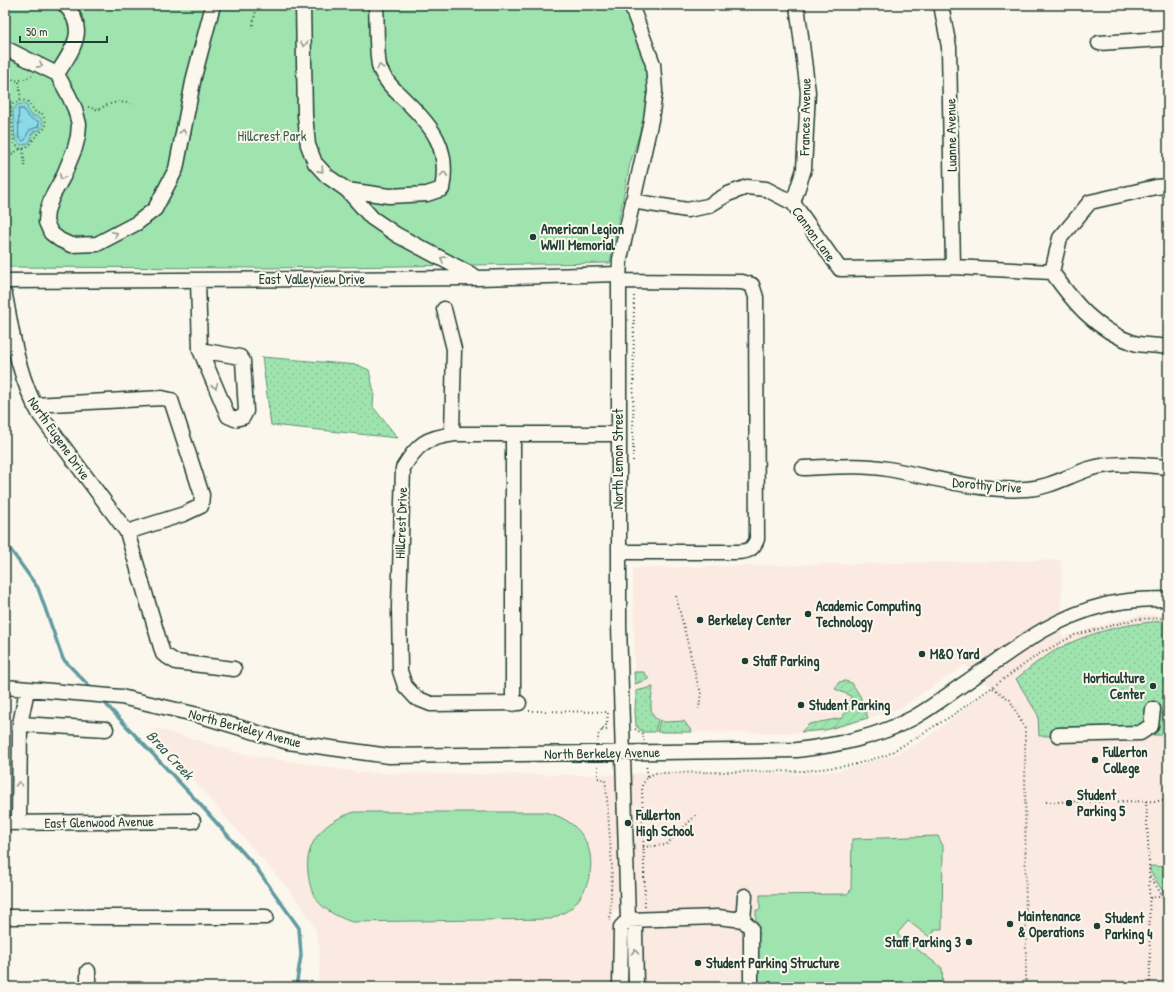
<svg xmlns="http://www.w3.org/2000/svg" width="1173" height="992" font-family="'Patrick Hand',sans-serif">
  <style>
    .built { fill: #fbeae1 }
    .grass { fill: url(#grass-dots); stroke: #5f9072 }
    .park { fill: #9fe4af; stroke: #5f9072 }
    .garden { fill: url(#garden-furrows); stroke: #5f9072 }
    .water { fill: url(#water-ripples); stroke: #609ba1 }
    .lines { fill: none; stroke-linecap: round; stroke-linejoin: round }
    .shore { stroke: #4a7c7c; stroke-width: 1 }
    .stream { stroke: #609ba1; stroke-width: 3.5 }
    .minor-casing { stroke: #1f3d34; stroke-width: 17 }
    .path { stroke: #1f3d34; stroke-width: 2; stroke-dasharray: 1 3; stroke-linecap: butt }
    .minor { stroke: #fbf7ec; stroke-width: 14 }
    .oneway { stroke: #8d9a90 }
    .poi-dot { fill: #1f3d34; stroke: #fbf7ec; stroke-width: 1.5 }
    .labels { text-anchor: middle; stroke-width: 4; stroke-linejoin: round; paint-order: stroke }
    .street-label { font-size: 14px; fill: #1f3d34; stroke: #fbf7ec }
    .park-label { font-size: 14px; fill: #395e4d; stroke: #fbf7ec }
    .poi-label { font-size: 14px; font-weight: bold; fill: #1f3d34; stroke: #fbf7ec; text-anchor: start }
    .water-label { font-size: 15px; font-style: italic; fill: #355c58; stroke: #fbf7ec }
  </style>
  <defs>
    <pattern id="grass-dots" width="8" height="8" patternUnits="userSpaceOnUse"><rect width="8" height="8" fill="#9fe4af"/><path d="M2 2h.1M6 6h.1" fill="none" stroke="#88c497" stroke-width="1.8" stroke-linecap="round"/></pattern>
    <pattern id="garden-furrows" width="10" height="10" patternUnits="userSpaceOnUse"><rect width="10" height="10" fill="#9fe4af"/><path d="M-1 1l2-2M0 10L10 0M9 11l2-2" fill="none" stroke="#88c497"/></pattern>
    <pattern id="water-ripples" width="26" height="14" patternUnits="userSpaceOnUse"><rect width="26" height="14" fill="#8bdae9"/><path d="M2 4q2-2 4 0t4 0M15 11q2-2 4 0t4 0" fill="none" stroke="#78bcc8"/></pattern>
  </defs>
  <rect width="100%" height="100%" fill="#fbf7ec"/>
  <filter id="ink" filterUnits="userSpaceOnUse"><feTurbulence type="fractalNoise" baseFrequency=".025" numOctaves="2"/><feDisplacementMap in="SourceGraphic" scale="8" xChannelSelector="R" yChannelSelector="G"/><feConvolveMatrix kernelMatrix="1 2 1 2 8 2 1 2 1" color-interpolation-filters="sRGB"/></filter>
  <g filter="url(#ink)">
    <path class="built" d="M 1061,560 L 1062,637 L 1138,615 L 1168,615 L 1168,987 L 643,987 L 644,910 L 613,910 L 612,987 L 315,987 L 319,977 L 320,949 L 314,925 L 296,898 L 155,736 L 155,728 L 243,754 L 364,773 L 586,775 L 656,773 L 795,774 L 839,771 L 896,754 L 922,741 L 993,688 L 965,665 L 900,708 L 823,733 L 635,732 L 633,568 Z"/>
    <path class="grass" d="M 262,357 L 358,365 L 369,370 L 374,392 L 373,407 L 398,438 L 271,425 Z
      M 1168,621 L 1168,735 L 1039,736 L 1038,715 L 1016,679 C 1026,671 1035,663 1045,657 C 1078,634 1129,622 1168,621 Z
      M 653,687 C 652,698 647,714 658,720 L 655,732 L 643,732 L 636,726 L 635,711 L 636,691 Z
      M 660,720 L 664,722 L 684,721 L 692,732 L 657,732 Z
      M 1150,866 L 1168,867 L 1168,893 L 1164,893 L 1150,871 Z"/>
    <path class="park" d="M 5,5 L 623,5 L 644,54 L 651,97 L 630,164 L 610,263 L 264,268 L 5,267 Z
      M 355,812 L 544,812 C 591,821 605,868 575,904 C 570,911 559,915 551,919 L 352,922 C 338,917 325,911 316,899 C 311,892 309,881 308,873 C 304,841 326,820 355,812 Z
      M 938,836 L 943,846 L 942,929 L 935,929 L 931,938 L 908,921 L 897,934 L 942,968 L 943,987 L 756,987 L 756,910 L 760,910 L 760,895 L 847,894 L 851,890 L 852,839 Z"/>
    <path class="garden" d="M 634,672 L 644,672 L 649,679 L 635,684 Z
      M 845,681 L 852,683 L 860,696 L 868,718 L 825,730 L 801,732 L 809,724 L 842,718 L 851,696 L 835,689 L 839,682 Z"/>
    <path class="water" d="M 24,104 L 27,106 L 29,114 L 41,118 L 43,124 L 40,130 L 33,132 L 33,134 L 31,134 L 31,140 L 27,144 L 21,145 L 15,139 L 13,110 L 17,105 Z"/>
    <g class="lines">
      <path class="shore" d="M 19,109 L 24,109 C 27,117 29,119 38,121 L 39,123 L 38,127 C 30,129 27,131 26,139 L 23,141 L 19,138 Z"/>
      <path class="stream" d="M 5,542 L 38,588 L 63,659 L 93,690
        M 101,699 L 197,801 L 255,866 L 299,928 L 301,955 L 296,987"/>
      <g class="minor-casing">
        <path id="minor" d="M 303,5 L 305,115 L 308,145 L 315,163 L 327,176 L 347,190 L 389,196 L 427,194 L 442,189 C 450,148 433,127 405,100 C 395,90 386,83 380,69 C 376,60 377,18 376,5
          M 941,5 L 949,47 L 953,267
          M 1099,43 L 1162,39 L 1168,36
          M 5,48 L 57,74 L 68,94 L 75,109 L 79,124 L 78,136 L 75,148 L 63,177 L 52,197 L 47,211 L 46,222 L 51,233 L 60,240 L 71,245 L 97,244 L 137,223 L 155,209 L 176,169 L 194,77 L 213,5
          M 57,74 C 72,50 89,30 65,5
          M 1168,186 L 1156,187 L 1090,202 L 1060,238 L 1052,272 C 1074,303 1096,330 1134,343 C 1144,346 1157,345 1168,347
          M 347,190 L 372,218 L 397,235 L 476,277
          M 632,201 L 687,210 L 708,206 L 728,194 L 747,187 L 766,189 L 793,203 L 840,269 L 953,267 L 1052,272
          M 793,203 L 804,169 L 808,92 L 797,5
          M 198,280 L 200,350 L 228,416 L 235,419 L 243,417 L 246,411 L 243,361 L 240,357 L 200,350
          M 5,281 L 478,278 L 619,274
          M 619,281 L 742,282 L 752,285 L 756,297 L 757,539 C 753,550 747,552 736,552 L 619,552
          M 5,295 C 13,337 18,377 40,415 L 127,532 L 163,654 L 176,662 L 234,669
          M 444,309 L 454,349 L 452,434
          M 34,405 L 162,398 L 171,400 L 202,495 L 201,506 L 184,514 L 127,532
          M 513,434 L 513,704
          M 803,468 C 831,467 860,464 888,469 C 933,477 979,492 1026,489 C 1049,488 1068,476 1089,469 C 1114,461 1143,465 1168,467
          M 5,687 L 121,697 L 198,715 L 288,742 L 389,756 L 797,750 C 838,745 877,737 913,718 C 933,707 950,693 968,681 C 1011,651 1053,617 1105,605 C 1125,600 1147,599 1168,599
          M 27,690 L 20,724 L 106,729
          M 519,703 L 431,704 L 416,698 L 405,686 L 400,671 L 399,607 L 403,468 C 418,443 426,438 455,434 L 618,434
          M 1058,735 L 1140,733 L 1151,726 L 1153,709
          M 5,823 L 193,821
          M 19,823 L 20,724
          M 5,917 L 266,917
          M 628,920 L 718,917 L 743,920 L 751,928 L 751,987
          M 628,920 L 635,927 L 636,987
          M 743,920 L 745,896
          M 88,971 L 88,987
          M 620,987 L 621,927 L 628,920 L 619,625 L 619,281 L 620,259 L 651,120 L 655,91 L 653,64 L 631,5"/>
      </g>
      <path class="path" d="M 252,29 L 257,5
        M 8,64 C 9,85 17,82 32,76
        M 19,82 L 21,101
        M 88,107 L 98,110 C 110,102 119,101 134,104
        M 5,126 L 12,125 L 11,108 L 13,104 L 22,100 L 28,102 L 36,113 L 42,114 C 49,126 46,127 37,135 C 31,140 31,147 21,149 L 14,144 L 12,125
        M 23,149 L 25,166
        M 5,158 L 20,149
        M 633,461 L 634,293
        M 676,596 L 698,685 L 701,692 L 699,709
        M 993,688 L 1010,700 L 1025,729 L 1026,987
        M 529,711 L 608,712 L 607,724 L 598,735 L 598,742
        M 635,729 L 643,734 L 644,741
        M 602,730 L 610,730
        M 598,766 L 598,778 L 605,780 L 606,786 L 612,866 L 610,921
        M 648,776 L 656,773 L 804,771 L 853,765 L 887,755 L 953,715 L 1039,654 L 1075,635 L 1137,619 L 1168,618
        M 1146,801 L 1149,861 L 1150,987
        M 1046,802 L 1168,801
        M 643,847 L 666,845 L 696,815
        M 1150,876 L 1163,897
        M 1150,898 L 1167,896
        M 645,906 L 642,785 L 648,776 L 646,765"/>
      <use href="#minor" class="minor"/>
    </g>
    <defs><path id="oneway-chevron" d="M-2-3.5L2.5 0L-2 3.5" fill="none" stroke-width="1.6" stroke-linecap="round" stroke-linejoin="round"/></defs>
    <g class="oneway">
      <use href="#oneway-chevron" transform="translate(304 44) rotate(89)"/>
      <use href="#oneway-chevron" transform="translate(40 65) rotate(28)"/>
      <use href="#oneway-chevron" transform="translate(380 67) rotate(-104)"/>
      <use href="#oneway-chevron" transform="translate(183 132) rotate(-78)"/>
      <use href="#oneway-chevron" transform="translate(321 170) rotate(48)"/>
      <use href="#oneway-chevron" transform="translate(444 174) rotate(-86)"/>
      <use href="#oneway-chevron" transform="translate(62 177) rotate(116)"/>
      <use href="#oneway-chevron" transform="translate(115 234) rotate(-27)"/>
      <use href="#oneway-chevron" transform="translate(443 259) rotate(-152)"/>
      <use href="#oneway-chevron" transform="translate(215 386) rotate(67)"/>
      <use href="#oneway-chevron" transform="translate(19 784) rotate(-89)"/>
      <use href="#oneway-chevron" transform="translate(635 952) rotate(-90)"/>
    </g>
  </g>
  <g class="poi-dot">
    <circle cx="533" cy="237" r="4"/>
    <circle cx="808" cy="614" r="4"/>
    <circle cx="700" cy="620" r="4"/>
    <circle cx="922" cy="654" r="4"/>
    <circle cx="745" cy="661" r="4"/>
    <circle cx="1153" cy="686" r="4"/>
    <circle cx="801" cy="705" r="4"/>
    <circle cx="1095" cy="760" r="4"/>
    <circle cx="1069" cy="803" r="4"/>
    <circle cx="628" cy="823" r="4"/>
    <circle cx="1010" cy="924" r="4"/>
    <circle cx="1097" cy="926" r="4"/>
    <circle cx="969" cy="942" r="4"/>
    <circle cx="698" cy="963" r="4"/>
  </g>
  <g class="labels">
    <g class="street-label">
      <text transform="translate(805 117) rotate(-89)" y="5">Frances Avenue</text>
      <text transform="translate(951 135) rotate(-91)" y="5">Luanne Avenue</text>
      <text transform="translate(814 234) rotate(54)" y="5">Cannon Lane</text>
      <text x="312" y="284">East Valleyview Drive</text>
      <text transform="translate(59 438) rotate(55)" y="5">North Eugene Drive</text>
      <text transform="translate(618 459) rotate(-90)" y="5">North Lemon Street</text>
      <text transform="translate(987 485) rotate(5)" y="5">Dorothy Drive</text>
      <text transform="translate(401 523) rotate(-88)" y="5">Hillcrest Drive</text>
      <text transform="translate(245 728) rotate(15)" y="5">North Berkeley Avenue</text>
      <text transform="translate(602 753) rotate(-1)" y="5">North Berkeley Avenue</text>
      <text transform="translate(99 822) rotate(-1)" y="5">East Glenwood Avenue</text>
    </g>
    <g class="park-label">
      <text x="272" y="141">Hillcrest Park</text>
    </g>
    <g class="poi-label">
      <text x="541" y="234">American Legion<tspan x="541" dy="16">WWII Memorial</tspan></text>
      <text x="816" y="611">Academic Computing<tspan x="816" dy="16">Technology</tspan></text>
      <text x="708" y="625">Berkeley Center</text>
      <text x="930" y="659">M&amp;O Yard</text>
      <text x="753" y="666">Staff Parking</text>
      <text x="1145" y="683" text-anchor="end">Horticulture<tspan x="1145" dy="16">Center</tspan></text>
      <text x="809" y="710">Student Parking</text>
      <text x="1103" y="757">Fullerton<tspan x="1103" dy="16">College</tspan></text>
      <text x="1077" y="800">Student<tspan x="1077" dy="16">Parking 5</tspan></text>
      <text x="636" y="820">Fullerton<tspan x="636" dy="16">High School</tspan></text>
      <text x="1018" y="921">Maintenance<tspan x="1018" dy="16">&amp; Operations</tspan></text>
      <text x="1105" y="923">Student<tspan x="1105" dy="16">Parking 4</tspan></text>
      <text x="961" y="947" text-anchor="end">Staff Parking 3</text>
      <text x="706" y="968">Student Parking Structure</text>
    </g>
    <g class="water-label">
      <text transform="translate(170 755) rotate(47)" y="5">Brea Creek</text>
    </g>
  </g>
  <rect width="1173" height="992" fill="none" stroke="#fbf7ec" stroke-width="20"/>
  <rect x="10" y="10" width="1153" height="972" fill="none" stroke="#1f3d34" stroke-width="1.5" filter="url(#ink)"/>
  <path d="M20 36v6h87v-6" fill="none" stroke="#1f3d34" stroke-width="2"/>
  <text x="26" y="36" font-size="12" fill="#1f3d34" stroke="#fbf7ec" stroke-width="3" paint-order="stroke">50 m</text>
</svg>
